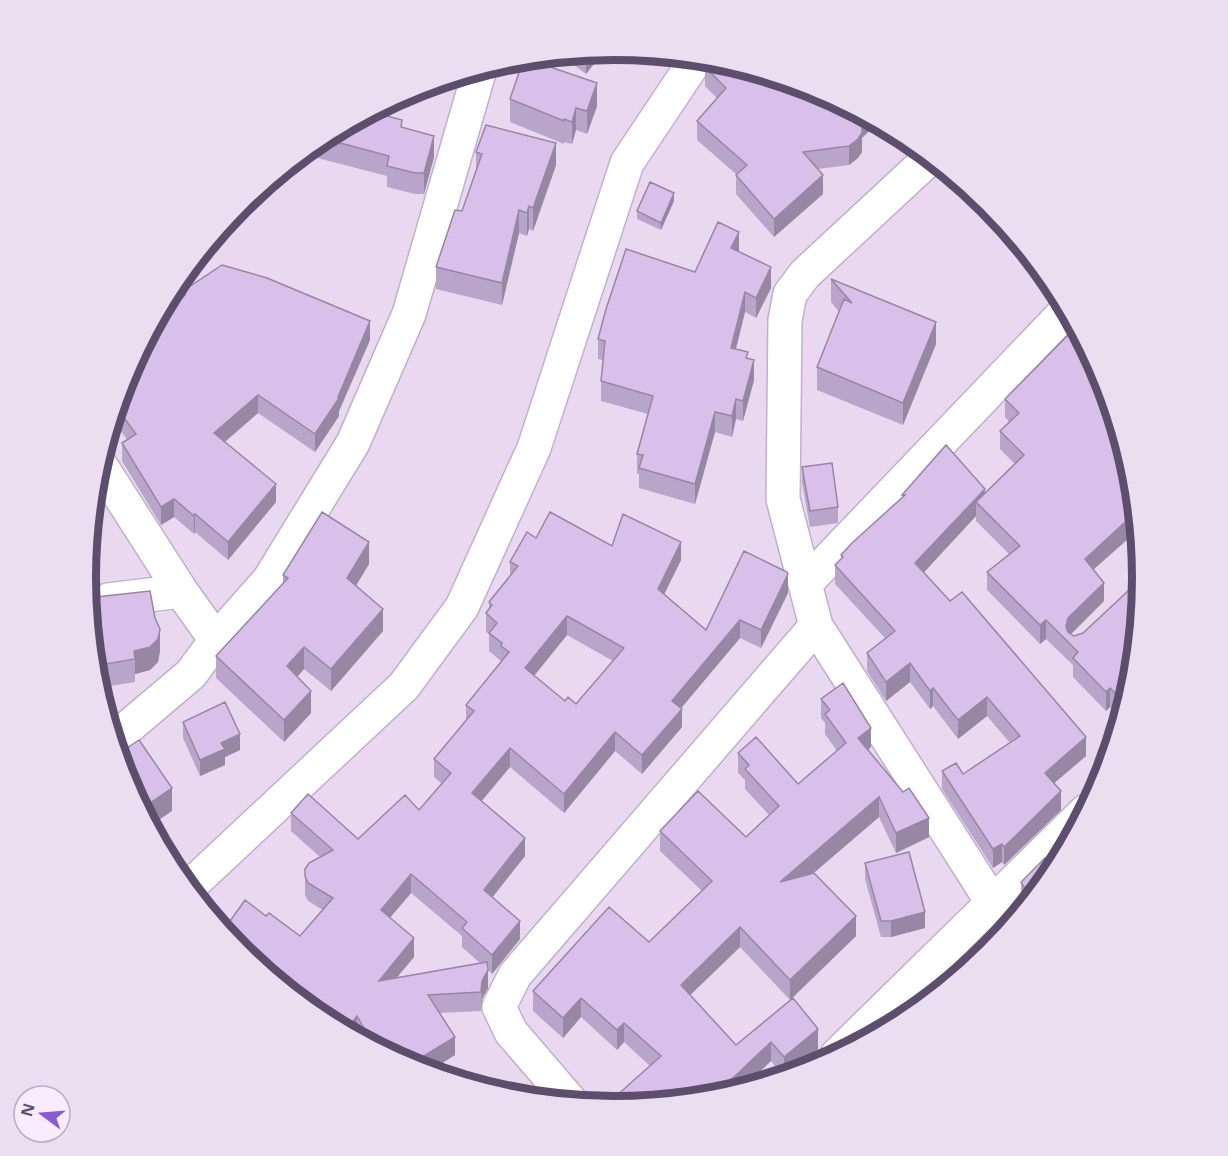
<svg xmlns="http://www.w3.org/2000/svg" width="1228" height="1156" font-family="'Noto Sans',sans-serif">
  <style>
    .residential { fill: #ead8f1 }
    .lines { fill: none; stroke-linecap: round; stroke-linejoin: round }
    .street-casing { stroke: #c0b0cb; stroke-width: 36 }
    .secondary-casing { stroke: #c3b0cf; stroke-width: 36 }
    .street { stroke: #fff; stroke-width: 33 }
    .secondary { stroke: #fff; stroke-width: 33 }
    .wall { fill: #baa5ca; fill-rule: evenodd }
    .shaded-wall { fill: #9786a4 }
    .building { fill: #d8c0eb; stroke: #9786a4; stroke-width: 1.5; fill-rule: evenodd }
    .rim { fill: none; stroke: #5e4e6e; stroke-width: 8 }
  </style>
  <rect width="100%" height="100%" fill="#f4e5f9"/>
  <path class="residential" d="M87 578a527 527 0 1 1 1054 0a527 527 0 1 1-1054 0Z"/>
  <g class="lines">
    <g class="street-casing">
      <path id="street" d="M 931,157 L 805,274 L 790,294 L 785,320 L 783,499 L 816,626 L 1008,927
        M 99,463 L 181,591
        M 805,584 L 1067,310
        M 108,600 L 181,591 L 216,640 L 269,580 L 353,443 L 409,314 L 480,69
        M 113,740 L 191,674 L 216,640
        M 837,1055 L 1086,811
        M 571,1102 L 511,1032 L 499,1007 L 515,975 L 816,626"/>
    </g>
    <g class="secondary-casing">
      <path id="secondary" d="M 188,888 L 404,686 L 462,607 L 534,448 L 627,163 L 697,58"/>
    </g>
    <use href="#street" class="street"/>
    <use href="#secondary" class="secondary"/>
  </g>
  <path class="wall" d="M 604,51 L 586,74 L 560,55 Z
    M 705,67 L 862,138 L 862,152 L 858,158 L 849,165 L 818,169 L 823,194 L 774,237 L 736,194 L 736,174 L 697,140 L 697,121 L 717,98 L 705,86 Z
    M 510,99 L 597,106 L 587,134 L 576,130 L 572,144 L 564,142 L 564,144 L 510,122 Z
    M 383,105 L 390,117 L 434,157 L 424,194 L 415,194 L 387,187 L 387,176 L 302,154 L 321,138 Z
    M 476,152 L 556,165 L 533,231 L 529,229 L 527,236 L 519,233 L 502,305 L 436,289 L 436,267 L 462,211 L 476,169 Z
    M 674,201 L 661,230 L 637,219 L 637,211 Z
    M 235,211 L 230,223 L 226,222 Z
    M 739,252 L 771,288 L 756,318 L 745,312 L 736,349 L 748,358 L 754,380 L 743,421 L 736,419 L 732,437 L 715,432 L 695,504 L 639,488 L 639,474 L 637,474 L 637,454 L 648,414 L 601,401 L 601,381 L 603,360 L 598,359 L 598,339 L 695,272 Z
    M 831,279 L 936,344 L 903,425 L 817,390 L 817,367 L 839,312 L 831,302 Z
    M 162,307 L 370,340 L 339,411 L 339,416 L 315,452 L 258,413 L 225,442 L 276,502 L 228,560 L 195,532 L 194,534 L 174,517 L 161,525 L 122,461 L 122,443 L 127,439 L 112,420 L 126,375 L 159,327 L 159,314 Z
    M 1005,399 L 1132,475 L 1138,530 L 1094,569 L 1104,601 L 1071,634 L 1132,681 L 1124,708 L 1118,715 L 1110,707 L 1106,711 L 1073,677 L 1073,665 L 1046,639 L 1040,644 L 987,590 L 987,572 L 1009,554 L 976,521 L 976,516 L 923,573 L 1086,756 L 1054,783 L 1061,810 L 1004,865 L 1002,862 L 993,868 L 942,789 L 942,771 L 963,774 L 1010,743 L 987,716 L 958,739 L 933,706 L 930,709 L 910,682 L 886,701 L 867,671 L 867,653 L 885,638 L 835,584 L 835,565 L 841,559 L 841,555 L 902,497 L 902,495 L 985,494 L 1015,464 L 1000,449 L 1000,431 L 1009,422 L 1005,417 Z
    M 802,467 L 838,507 L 838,523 L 810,527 L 802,483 Z
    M 536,538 L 612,546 L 681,560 L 664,594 L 706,630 L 788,593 L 761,648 L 740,638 L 681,708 L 682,727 L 642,774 L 615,751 L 564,813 L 510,767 L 482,801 L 525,856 L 492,897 L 520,939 L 492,974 L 488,970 L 488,988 L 482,999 L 481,1011 L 440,1013 L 455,1055 L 429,1071 L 411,1066 L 360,1039 L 357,1034 L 266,916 L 300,936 L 323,910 L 308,901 L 305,895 L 305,869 L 320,857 L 291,831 L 291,813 L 358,839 L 419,810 L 442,784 L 434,777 L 434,759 L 466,720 L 466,705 L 501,663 L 501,661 L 489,651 L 489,634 L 486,632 L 486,613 L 489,610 L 489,602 L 510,576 L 510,562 ZM 567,635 L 613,661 L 576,704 L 565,701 L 534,676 ZM 411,893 L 462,936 L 462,947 L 480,963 L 397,977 L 414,957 L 390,918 Z
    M 369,564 L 356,586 L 383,631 L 331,691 L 304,669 L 297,677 L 311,713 L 284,742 L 216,678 L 216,656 L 283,584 L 283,575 Z
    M 87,598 L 160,651 L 158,662 L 150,670 L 135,674 L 135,682 L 98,688 L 96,681 Z
    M 821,699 L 871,747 L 868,750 L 929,837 L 896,853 L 879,817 L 813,873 L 856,936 L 790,1000 L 740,947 L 690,995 L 736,1045 L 793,998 L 818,1049 L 784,1076 L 783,1076 L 771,1061 L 717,1096 L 615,1106 L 615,1097 L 650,1066 L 624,1042 L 617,1050 L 581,1017 L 563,1038 L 533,1011 L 533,991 L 649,942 L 702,891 L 660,851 L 660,831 L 746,837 L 769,815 L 745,789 L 745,780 L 738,773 L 738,753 L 798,784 L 837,751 L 825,734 L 825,723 L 821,718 Z
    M 183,722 L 240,750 L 225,757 L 225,765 L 200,776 L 183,738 Z
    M 865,863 L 925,928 L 891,937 L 881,937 L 865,879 Z
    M 1053,873 L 1025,907 L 1021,901 L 1021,882 Z"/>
  <path class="shaded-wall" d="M 604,51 L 586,74 L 586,56 L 589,52 Z
    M 597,83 L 597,106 L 587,134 L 587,111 Z
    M 576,108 L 576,130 L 572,144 L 572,122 Z
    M 865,116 L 878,123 L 862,138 L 862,152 L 858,158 L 849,165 L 849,146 L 862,119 Z
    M 434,136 L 434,157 L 424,194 L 424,173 Z
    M 556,143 L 556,165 L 533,231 L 533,208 Z
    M 823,175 L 823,194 L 774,237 L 774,219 Z
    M 674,193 L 674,201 L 661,230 L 661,223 Z
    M 529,206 L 529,229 L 527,236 L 527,213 Z
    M 519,210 L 519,233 L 502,305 L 502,283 Z
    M 235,211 L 230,223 L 230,217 Z
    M 739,232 L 739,252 L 731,248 Z
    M 771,267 L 771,288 L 756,318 L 756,298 Z
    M 745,292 L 745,312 L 731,368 L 731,348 Z
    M 370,321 L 370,340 L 339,411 L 339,416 L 315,452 L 315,434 L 338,397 Z
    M 936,322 L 936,344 L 903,425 L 903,403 Z
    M 754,360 L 754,380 L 743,421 L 743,401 Z
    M 258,395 L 258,413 L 214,451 L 214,433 Z
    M 736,399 L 736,419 L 732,437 L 732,416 Z
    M 715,412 L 715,432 L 695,504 L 695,484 Z
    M 276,484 L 276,502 L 228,560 L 228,542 Z
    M 985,489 L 985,507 L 976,502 L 976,516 L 915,582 L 915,563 Z
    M 174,499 L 174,517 L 161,525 L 161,507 Z
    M 1136,512 L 1138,530 L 1085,577 L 1085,559 Z
    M 195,514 L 195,532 L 194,534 L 194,516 Z
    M 369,542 L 369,564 L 347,600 L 347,578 Z
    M 681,542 L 681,560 L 658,607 L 658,589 Z
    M 788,574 L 788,593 L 761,648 L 761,630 Z
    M 1104,583 L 1104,601 L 1068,637 L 1066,627 L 1068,618 Z
    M 383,609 L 383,631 L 331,691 L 331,669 Z
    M 567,616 L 567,635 L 525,687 L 525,668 Z
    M 740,620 L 740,638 L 672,719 L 672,701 Z
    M 1046,620 L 1046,639 L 1040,644 L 1040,625 Z
    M 160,629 L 160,651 L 158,662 L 150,670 L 135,674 L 135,659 L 134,651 Z
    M 304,647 L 304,669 L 287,688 L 287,666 Z
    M 910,663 L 910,682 L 886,701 L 886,682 Z
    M 1132,682 L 1124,708 L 1118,715 L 1118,696 Z
    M 933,688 L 933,706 L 930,709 L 930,691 Z
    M 1110,688 L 1110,707 L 1106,711 L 1106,692 Z
    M 311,691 L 311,713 L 284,742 L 284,720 Z
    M 987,697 L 987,716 L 958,739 L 958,720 Z
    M 682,709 L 682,727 L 642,774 L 642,755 Z
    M 871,728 L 871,747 L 858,757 L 858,738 Z
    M 615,732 L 615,751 L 564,813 L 564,794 Z
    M 240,734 L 240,750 L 225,757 L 225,765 L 200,776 L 200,760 L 221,743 Z
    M 1086,737 L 1086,756 L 1045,791 L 1045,773 Z
    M 510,748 L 510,767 L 472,812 L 472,793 Z
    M 172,788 L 172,811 L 150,826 L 141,809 Z
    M 1061,791 L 1061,810 L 1004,865 L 1004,847 Z
    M 879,797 L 879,817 L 780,902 L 780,882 Z
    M 929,818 L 929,837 L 896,853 L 896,833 Z
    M 525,838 L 525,856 L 484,908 L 484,890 Z
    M 1002,844 L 1002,862 L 993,868 L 993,849 Z
    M 411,874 L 411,893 L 381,928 L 381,910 Z
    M 925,912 L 925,928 L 891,937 L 891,921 Z
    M 856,916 L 856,936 L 790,1000 L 790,980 Z
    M 520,921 L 520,939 L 492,974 L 492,955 Z
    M 740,927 L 740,947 L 681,1004 L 681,985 Z
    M 414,938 L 414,957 L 379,999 L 379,981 Z
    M 488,970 L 488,988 L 482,999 L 481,1011 L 482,981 Z
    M 581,998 L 581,1017 L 563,1038 L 563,1018 Z
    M 357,1016 L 357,1034 L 356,1036 L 346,1031 Z
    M 624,1023 L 624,1042 L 617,1050 L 617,1030 Z
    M 818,1029 L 818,1049 L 784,1076 L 784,1057 Z
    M 455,1037 L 455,1055 L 429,1071 L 419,1068 L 422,1057 Z
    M 771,1042 L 771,1061 L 742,1089 L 716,1097 L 716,1094 Z
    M 702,1089 L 702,1098 L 692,1099 Z"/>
  <path class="building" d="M 589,52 L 586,56 L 582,53 Z
    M 524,58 L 597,83 L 587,111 L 576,108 L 572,122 L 564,119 L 564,121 L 510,99 Z
    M 712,59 L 717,60 L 817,90 L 865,116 L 862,119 L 862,133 L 858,139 L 849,146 L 803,152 L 823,175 L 774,219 L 736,175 L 747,165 L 697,121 L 726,88 L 705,67 Z
    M 383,105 L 390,107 L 387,116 L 402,120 L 401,127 L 434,136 L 424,173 L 415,173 L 387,166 L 389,156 L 322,138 Z
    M 486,125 L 556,143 L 533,208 L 529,206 L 527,213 L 519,210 L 502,283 L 436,267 L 455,210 L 462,211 L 482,154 L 476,152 Z
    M 650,182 L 674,193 L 661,223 L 637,211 Z
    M 718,222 L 739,232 L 731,248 L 771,267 L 756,298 L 745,292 L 731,348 L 748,352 L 746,358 L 754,360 L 743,401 L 736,399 L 732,416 L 715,412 L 695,484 L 639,468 L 643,455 L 637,454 L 653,396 L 601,381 L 605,341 L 598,339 L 606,309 L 626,249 L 695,272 Z
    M 222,265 L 267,278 L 370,321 L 338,397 L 339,398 L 315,434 L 258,395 L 214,433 L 276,484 L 228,542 L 195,514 L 194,516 L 174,499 L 161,507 L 122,443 L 136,434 L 116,407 L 126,375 L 147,336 L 167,321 L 160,311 L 162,307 L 181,299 L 185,295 L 186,289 Z
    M 831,279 L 936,322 L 903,403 L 817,367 L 844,299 L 852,303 Z
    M 1076,327 L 1102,376 L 1132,475 L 1136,512 L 1085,559 L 1104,583 L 1068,618 L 1066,627 L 1068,632 L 1074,636 L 1083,633 L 1142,578 L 1132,681 L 1118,696 L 1110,688 L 1106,692 L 1073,658 L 1078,652 L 1046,620 L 1040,625 L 987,572 L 1020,546 L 976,502 L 1024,455 L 1000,431 L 1019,413 L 1005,399 Z
    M 946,445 L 985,489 L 915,563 L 950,601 L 962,592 L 1086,737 L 1045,773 L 1061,791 L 1004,847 L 1002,844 L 993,849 L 942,771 L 956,763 L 963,774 L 1020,736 L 987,697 L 958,720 L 933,688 L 930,691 L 910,663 L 886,682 L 867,653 L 895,631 L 835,565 L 843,557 L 841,555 L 852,543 L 905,495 L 902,495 Z
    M 832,463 L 838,507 L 810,511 L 802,467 Z
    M 322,512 L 369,542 L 347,578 L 383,609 L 331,669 L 304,647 L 287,666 L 311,691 L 284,720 L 216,656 L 288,578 L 283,575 Z
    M 550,512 L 612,546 L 623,514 L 681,542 L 658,589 L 706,630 L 744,551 L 787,572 L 788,574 L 761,630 L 740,620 L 672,701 L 682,709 L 642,755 L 615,732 L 564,794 L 510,748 L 472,793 L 525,838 L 484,890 L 520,921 L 492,955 L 462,928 L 467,922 L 411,874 L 381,910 L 414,938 L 379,981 L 487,962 L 488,970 L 482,981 L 481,992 L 428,995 L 455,1037 L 422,1057 L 422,1067 L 419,1068 L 411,1066 L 374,1046 L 357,1016 L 346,1031 L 320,1017 L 240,951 L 223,931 L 245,900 L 266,916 L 269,913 L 300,936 L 333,898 L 308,883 L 305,876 L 305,869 L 309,863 L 333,850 L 291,813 L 308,794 L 358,839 L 405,795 L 419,810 L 451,773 L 434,759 L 474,711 L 466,705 L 509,652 L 501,646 L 502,643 L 489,633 L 497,623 L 486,613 L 492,605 L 489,602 L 518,566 L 510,562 L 527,532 L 536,538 ZM 567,616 L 624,648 L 576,704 L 568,697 L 565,701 L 525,668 Z
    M 150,591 L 155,618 L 160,629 L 158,639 L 150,647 L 134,651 L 135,659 L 94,666 L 87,598 Z
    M 843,683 L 871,728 L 858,738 L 903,792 L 909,788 L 929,818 L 896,833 L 879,797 L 780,882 L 814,873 L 856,916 L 790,980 L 740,927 L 681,985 L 736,1045 L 793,998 L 818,1029 L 784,1057 L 771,1042 L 716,1094 L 714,1092 L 709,1097 L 702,1089 L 692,1099 L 623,1106 L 615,1097 L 661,1056 L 624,1023 L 617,1030 L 581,998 L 563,1018 L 533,991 L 609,907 L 649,942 L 712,881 L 660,831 L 698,791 L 746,837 L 779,806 L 745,769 L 749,765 L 738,753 L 756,737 L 798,784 L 846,743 L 825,714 L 830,710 L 821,699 Z
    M 225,702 L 240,734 L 221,743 L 225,749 L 200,760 L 183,722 Z
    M 139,740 L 172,788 L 141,809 L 126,780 L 118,754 Z
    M 909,852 L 925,912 L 891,921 L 881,921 L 865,863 Z
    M 1045,858 L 1053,873 L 1031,899 L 1021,882 Z"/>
  <path d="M0 0H1228V1156H0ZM96 578a518 518 0 1 1 1036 0a518 518 0 1 1-1036 0Z" fill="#ecdef1" fill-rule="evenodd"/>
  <path class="rim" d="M96 578a518 518 0 1 1 1036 0a518 518 0 1 1-1036 0Z"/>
  <g transform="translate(42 1114) rotate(286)"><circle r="28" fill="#f8ebfc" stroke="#baacc3" stroke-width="1.5"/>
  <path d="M0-4.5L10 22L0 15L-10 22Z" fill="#885ad3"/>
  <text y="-9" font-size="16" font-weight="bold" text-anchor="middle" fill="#5e4e6e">N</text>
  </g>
</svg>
